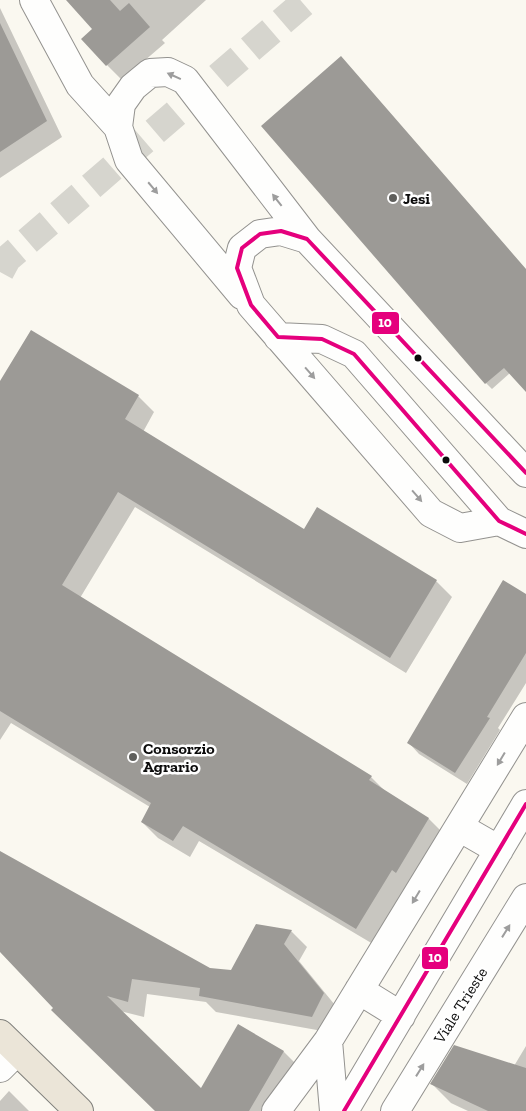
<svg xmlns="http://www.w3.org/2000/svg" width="526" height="1111" font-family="'Zilla Slab',serif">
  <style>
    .shadow { fill: #0003 }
    .building { fill: #9c9a96 }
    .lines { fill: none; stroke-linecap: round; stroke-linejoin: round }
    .major-tunnel { stroke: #d6d5ce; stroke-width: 28; stroke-dasharray: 28 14; stroke-linecap: butt }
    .minor-casing { stroke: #93928f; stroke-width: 30 }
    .major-casing { stroke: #80807c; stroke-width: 30 }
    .minor { stroke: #fefefd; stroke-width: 28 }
    .major { stroke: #ebe5d8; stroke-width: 28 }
    .bus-1-casing { stroke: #fff; stroke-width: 8 }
    .bus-1 { stroke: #e5007d; stroke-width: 4 }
    .oneway { fill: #9d9d9d }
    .poi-dot { fill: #5f5f5c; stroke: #fff; stroke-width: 2 }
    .bus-dot { fill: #0c0c0c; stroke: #fff; stroke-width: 2 }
    .labels { text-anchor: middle; stroke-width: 5; stroke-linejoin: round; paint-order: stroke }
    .poi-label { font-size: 16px; font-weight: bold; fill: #0c0c0c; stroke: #fff; text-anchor: start }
    .street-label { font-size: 16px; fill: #0c0c0c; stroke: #fff }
    .line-badge { stroke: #fff; stroke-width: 2 }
    .badge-label { font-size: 14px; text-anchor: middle; font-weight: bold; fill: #fff }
  </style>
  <rect width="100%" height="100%" fill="#faf8f0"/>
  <path class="shadow" d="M 68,0 L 206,0 L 162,40 L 165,43 L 122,80 L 107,65 L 94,29 Z
    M 0,8 L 62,137 L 0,178 Z
    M 263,126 L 526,271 L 526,390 L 510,373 L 492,389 L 486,383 Z
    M 31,331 L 138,396 L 154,412 L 143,432 L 304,531 L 436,581 L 452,597 L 406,673 L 135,507 L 80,598 L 371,777 L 385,791 L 429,819 L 445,835 L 373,944 L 199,841 L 190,857 L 158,838 L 142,822 L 150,807 L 11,723 L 0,740 L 0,384 Z
    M 526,596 L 526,683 L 498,728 L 500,730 L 467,784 L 419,754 L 408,742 Z
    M 0,852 L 210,970 L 232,971 L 256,925 L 291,931 L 307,947 L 299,961 L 339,1010 L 328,1032 L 216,1012 L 206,1002 L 147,994 L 144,1017 L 120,1011 L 201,1090 L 239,1026 L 284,1052 L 300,1068 L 275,1111 L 156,1111 L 0,950 Z
    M 526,1046 L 526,1111 L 468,1111 L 451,1103 L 432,1084 L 514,1066 Z
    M 9,1091 L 29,1111 L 0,1111 L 0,1101 Z"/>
  <path class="building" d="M 66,0 L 110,0 L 120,11 L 129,3 L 150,27 L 106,66 L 81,39 L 92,29 Z
    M 0,23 L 47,121 L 0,152 Z
    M 341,56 L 526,269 L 526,392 L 504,368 L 485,384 L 261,126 Z
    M 31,330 L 139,395 L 125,419 L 304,529 L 317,507 L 437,580 L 390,658 L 118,492 L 62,585 L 372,776 L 369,780 L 429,818 L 396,873 L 392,870 L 356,929 L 183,826 L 173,841 L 141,822 L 151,803 L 0,711 L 0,381 Z
    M 503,580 L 526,594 L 526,653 L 487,717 L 490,718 L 455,773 L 407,743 Z
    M 0,851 L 210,968 L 231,970 L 256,924 L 292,930 L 284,944 L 324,993 L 312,1017 L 199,996 L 200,988 L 132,979 L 128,1002 L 107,996 L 201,1088 L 238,1024 L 284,1051 L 249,1111 L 155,1111 L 51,1010 L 53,1008 L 0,952 Z
    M 454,1045 L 526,1068 L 526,1111 L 488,1111 L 430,1084 Z"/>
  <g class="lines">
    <path class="major-tunnel" d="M 0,272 L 7,259 L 307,0"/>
    <g class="minor-casing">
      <path id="minor" d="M 34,0 L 80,85 L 118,127
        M 242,295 L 129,160 L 118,127 L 121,104 L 133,87 L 150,73 L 168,72 L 185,80 L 307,239
        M 278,337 L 322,339 L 354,354 L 499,521 L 526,534
        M 499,521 L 460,528 L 431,513 L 251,305 L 237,268 L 242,248 L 260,234 L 281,231 L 307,239 L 526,473
        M 459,827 L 499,850
        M 359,990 L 401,1016
        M 0,1068 L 17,1051
        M 276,1111 L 328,1041
        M 334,1111 L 328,1041 L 526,717
        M 344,1111 L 526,804
        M 395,1111 L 526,898"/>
    </g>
    <g class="major-casing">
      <path id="major" d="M 0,1034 L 79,1111"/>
    </g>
    <use href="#minor" class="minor"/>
    <use href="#major" class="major"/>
    <g class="bus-1-casing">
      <path id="bus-1" d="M 526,473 L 307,239 L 281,231 L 260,234 L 242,248 L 237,268 L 251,305 L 278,337 L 322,339 L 354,354 L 499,521 L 526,534
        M 344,1111 L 526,804"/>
    </g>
    <use href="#bus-1" class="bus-1"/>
  </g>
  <defs><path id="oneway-solid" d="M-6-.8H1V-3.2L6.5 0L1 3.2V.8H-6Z" transform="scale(1.25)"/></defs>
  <g class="oneway">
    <use href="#oneway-solid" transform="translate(174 76) rotate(-156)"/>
    <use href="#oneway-solid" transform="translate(153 188) rotate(50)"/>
    <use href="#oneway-solid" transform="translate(277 200) rotate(-128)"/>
    <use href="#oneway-solid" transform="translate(310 373) rotate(49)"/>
    <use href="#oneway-solid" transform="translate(417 496) rotate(49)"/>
    <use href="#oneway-solid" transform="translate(501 759) rotate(121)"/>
    <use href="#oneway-solid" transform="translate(416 897) rotate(121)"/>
    <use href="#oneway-solid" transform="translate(506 931) rotate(-58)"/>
    <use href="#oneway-solid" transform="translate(420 1070) rotate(-58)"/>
  </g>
  <g class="poi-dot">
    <circle cx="393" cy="198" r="5"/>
    <circle cx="133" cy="757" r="5"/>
  </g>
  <g class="bus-dot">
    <circle cx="418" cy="358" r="4.5"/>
    <circle cx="446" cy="460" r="4.5"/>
  </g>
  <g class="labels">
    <g class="poi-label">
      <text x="403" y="204">Jesi</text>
      <text x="143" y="754">Consorzio<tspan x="143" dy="18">Agrario</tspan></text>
    </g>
    <g class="street-label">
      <text transform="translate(460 1005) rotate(-58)" y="6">Viale Trieste</text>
    </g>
  </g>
  <g class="line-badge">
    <rect x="371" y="311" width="29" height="24" rx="5" fill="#e5007d"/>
    <rect x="421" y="946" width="28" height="24" rx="5" fill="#e5007d"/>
  </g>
  <g class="badge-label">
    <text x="385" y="327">10</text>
    <text x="435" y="962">10</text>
  </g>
</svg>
